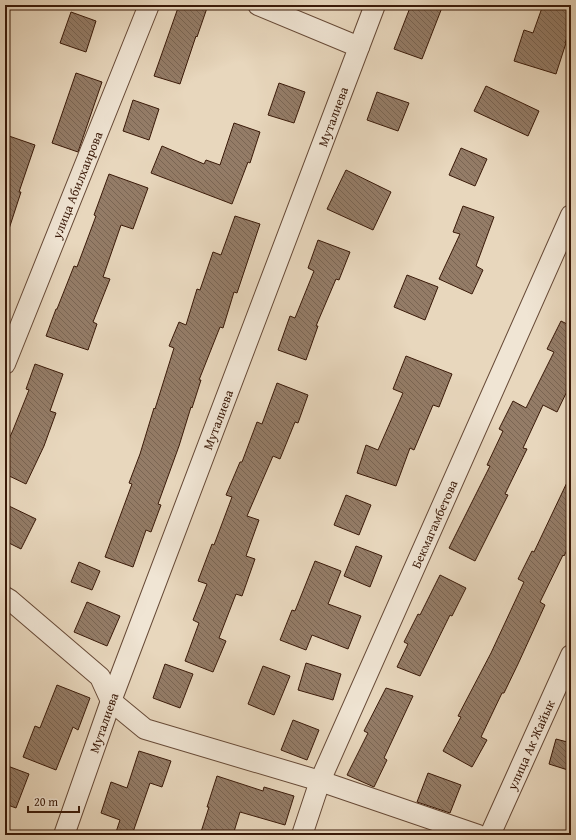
<svg xmlns="http://www.w3.org/2000/svg" width="576" height="840" font-family="'Gentium Book Plus',serif">
  <style>
    .building { fill: url(#building-back-hatch); stroke: #3a1a09 }
    .lines { fill: none; stroke-linecap: round; stroke-linejoin: round }
    .street-casing { stroke: #664936; stroke-width: 22 }
    .street { stroke: #f0e5d4; stroke-width: 20 }
    .labels { text-anchor: middle; stroke-width: 3; stroke-linejoin: round; paint-order: stroke }
    .street-label { font-size: 13px; fill: #3a1a09; stroke: #f0e5d4 }
  </style>
  <defs>
    <pattern id="building-back-hatch" width="6" height="6" patternUnits="userSpaceOnUse"><rect width="6" height="6" fill="#947c67"/><path d="M-1 5l2 2M0 0l6 6M5-1l2 2" fill="none" stroke="#7a6553"/></pattern>
  </defs>
  <rect width="100%" height="100%" fill="#e8d7bd"/>
  <filter id="stains"><feTurbulence type="fractalNoise" baseFrequency=".005" numOctaves="4"/><feColorMatrix values="0 0 0 0 .2 0 0 0 0 .09 0 0 0 0 .02 0 0 0 .5 -.17"/></filter>
  <radialGradient id="worn" r=".72"><stop offset=".6" stop-color="#630" stop-opacity="0"/><stop offset="1" stop-color="#630" stop-opacity=".3"/></radialGradient>
  <path class="building" d="M 179,5 L 208,5 L 197,37 L 196,36 L 180,84 L 154,76 Z
    M 411,5 L 443,5 L 422,59 L 394,49 Z
    M 543,5 L 571,5 L 571,26 L 565,43 L 566,43 L 556,74 L 514,61 L 524,30 L 533,33 Z
    M 71,12 L 96,21 L 86,52 L 60,43 Z
    M 76,73 L 102,82 L 78,152 L 52,143 Z
    M 279,83 L 305,92 L 294,123 L 268,115 Z
    M 486,86 L 539,111 L 528,136 L 474,111 Z
    M 377,92 L 409,103 L 398,131 L 367,120 Z
    M 133,100 L 159,109 L 149,140 L 123,131 Z
    M 234,123 L 260,132 L 250,163 L 248,162 L 232,204 L 151,173 L 162,146 L 204,164 L 206,160 L 220,165 Z
    M 9,136 L 35,145 L 19,192 L 21,192 L 8,232 L 5,232 L 5,147 Z
    M 461,148 L 487,159 L 475,186 L 449,175 Z
    M 346,170 L 391,192 L 373,230 L 327,209 Z
    M 109,174 L 148,188 L 133,229 L 121,225 L 103,277 L 110,279 L 93,322 L 97,324 L 88,350 L 46,336 L 56,309 L 57,309 L 74,266 L 77,267 L 96,216 L 94,215 Z
    M 463,206 L 494,217 L 476,266 L 483,270 L 472,294 L 439,279 L 460,234 L 453,232 Z
    M 235,216 L 260,224 L 237,293 L 234,292 L 223,328 L 220,327 L 199,380 L 201,380 L 192,408 L 191,407 L 179,446 L 158,504 L 161,505 L 151,532 L 146,530 L 133,567 L 105,557 L 132,484 L 129,483 L 140,454 L 154,408 L 155,409 L 174,348 L 169,346 L 179,322 L 186,325 L 197,289 L 200,290 L 213,252 L 221,255 Z
    M 318,240 L 350,252 L 339,280 L 336,279 L 316,326 L 318,326 L 306,360 L 278,350 L 290,316 L 295,318 L 314,271 L 308,268 Z
    M 407,275 L 438,287 L 425,320 L 394,307 Z
    M 561,321 L 571,326 L 571,383 L 557,412 L 543,405 L 523,448 L 527,449 L 505,494 L 508,495 L 475,561 L 449,548 L 490,466 L 487,465 L 503,431 L 499,429 L 513,401 L 526,408 L 554,352 L 547,349 Z
    M 406,356 L 452,374 L 439,407 L 433,405 L 414,450 L 410,448 L 396,486 L 357,473 L 366,445 L 378,450 L 403,393 L 393,389 Z
    M 35,364 L 63,374 L 50,411 L 56,413 L 44,446 L 26,484 L 5,474 L 5,448 L 13,430 L 29,390 L 26,389 Z
    M 277,383 L 308,395 L 298,423 L 295,422 L 280,459 L 273,456 L 247,516 L 259,520 L 246,556 L 255,559 L 242,596 L 236,594 L 219,638 L 226,641 L 213,672 L 185,661 L 199,623 L 193,620 L 207,584 L 198,581 L 212,544 L 214,545 L 232,497 L 226,495 L 240,462 L 242,462 L 257,422 L 262,424 Z
    M 571,474 L 571,542 L 564,556 L 563,555 L 540,602 L 545,605 L 518,664 L 504,693 L 502,693 L 481,737 L 487,740 L 472,767 L 443,751 L 461,717 L 458,716 L 491,653 L 524,582 L 518,579 L 532,551 L 534,552 Z
    M 346,495 L 371,505 L 359,535 L 334,525 Z
    M 9,506 L 36,519 L 21,549 L 5,541 L 5,513 Z
    M 356,546 L 382,556 L 370,587 L 344,576 Z
    M 315,561 L 341,571 L 328,604 L 361,616 L 348,649 L 312,635 L 306,650 L 280,640 L 292,610 L 295,611 Z
    M 79,562 L 100,571 L 92,590 L 71,582 Z
    M 440,575 L 466,588 L 452,616 L 450,615 L 420,676 L 397,667 L 408,644 L 404,642 L 418,614 L 420,615 Z
    M 87,602 L 120,616 L 107,646 L 74,632 Z
    M 306,663 L 341,674 L 333,700 L 298,690 Z
    M 165,664 L 193,674 L 180,708 L 153,698 Z
    M 263,666 L 290,676 L 274,715 L 248,704 Z
    M 57,685 L 90,698 L 78,730 L 73,727 L 56,770 L 23,757 L 35,726 L 40,728 Z
    M 386,688 L 413,696 L 384,758 L 387,760 L 374,787 L 347,775 L 368,733 L 364,731 Z
    M 293,720 L 319,730 L 307,760 L 281,750 Z
    M 556,739 L 571,743 L 571,771 L 549,764 Z
    M 139,751 L 171,761 L 162,787 L 150,783 L 132,835 L 115,835 L 120,820 L 101,813 L 111,782 L 127,788 Z
    M 5,765 L 29,774 L 16,808 L 5,804 Z
    M 428,773 L 461,785 L 450,813 L 417,802 Z
    M 217,776 L 263,791 L 264,787 L 294,796 L 285,825 L 240,812 L 233,835 L 200,835 L 209,807 L 207,807 Z"/>
  <g class="lines">
    <g class="street-casing">
      <g id="street">
        <path d="M 258,5 L 359,47"/>
        <path id="s1" d="M 5,364 L 149,5"/>
        <path d="M 5,597 L 10,600 L 100,677 L 111,701 L 145,729 L 320,781 L 478,835"/>
        <path id="s2" d="M 64,835 L 111,701 L 375,5"/>
        <path id="s3" d="M 302,835 L 320,781 L 571,215"/>
        <path id="s4" d="M 490,835 L 571,655"/>
      </g>
    </g>
    <use href="#street" class="street"/>
  </g>
  <g class="labels">
    <g class="street-label">
      <text dy="5" stroke="none"><textPath href="#s2" startOffset="767">Муталиева</textPath></text>
      <text dy="5" stroke="none"><textPath href="#s1" startOffset="193">улица Абилхаирова</textPath></text>
      <text dy="5" stroke="none"><textPath href="#s2" startOffset="443">Муталиева</textPath></text>
      <text dy="5" stroke="none"><textPath href="#s3" startOffset="338">Бекмагамбетова</textPath></text>
      <text dy="5" stroke="none"><textPath href="#s2" startOffset="119">Муталиева</textPath></text>
      <text dy="5" stroke="none"><textPath href="#s4" startOffset="99">улица Ак Жайык</textPath></text>
    </g>
  </g>
  <rect width="576" height="840" fill="none" stroke="#e8d7bd" stroke-width="20"/>
  <rect x="6" y="6" width="564" height="828" fill="none" stroke="#3a1a09" stroke-width="2"/>
  <rect x="10" y="10" width="556" height="820" fill="none" stroke="#3a1a09"/>
  <path d="M28 806v6h51v-6" fill="none" stroke="#3a1a09" stroke-width="2"/>
  <text x="34" y="806" font-size="12" fill="#3a1a09" stroke="#f0e5d4" stroke-width="3" paint-order="stroke">20 m</text>
  <rect width="100%" height="100%" filter="url(#stains)"/>
  <rect width="100%" height="100%" fill="url(#worn)"/>
</svg>
